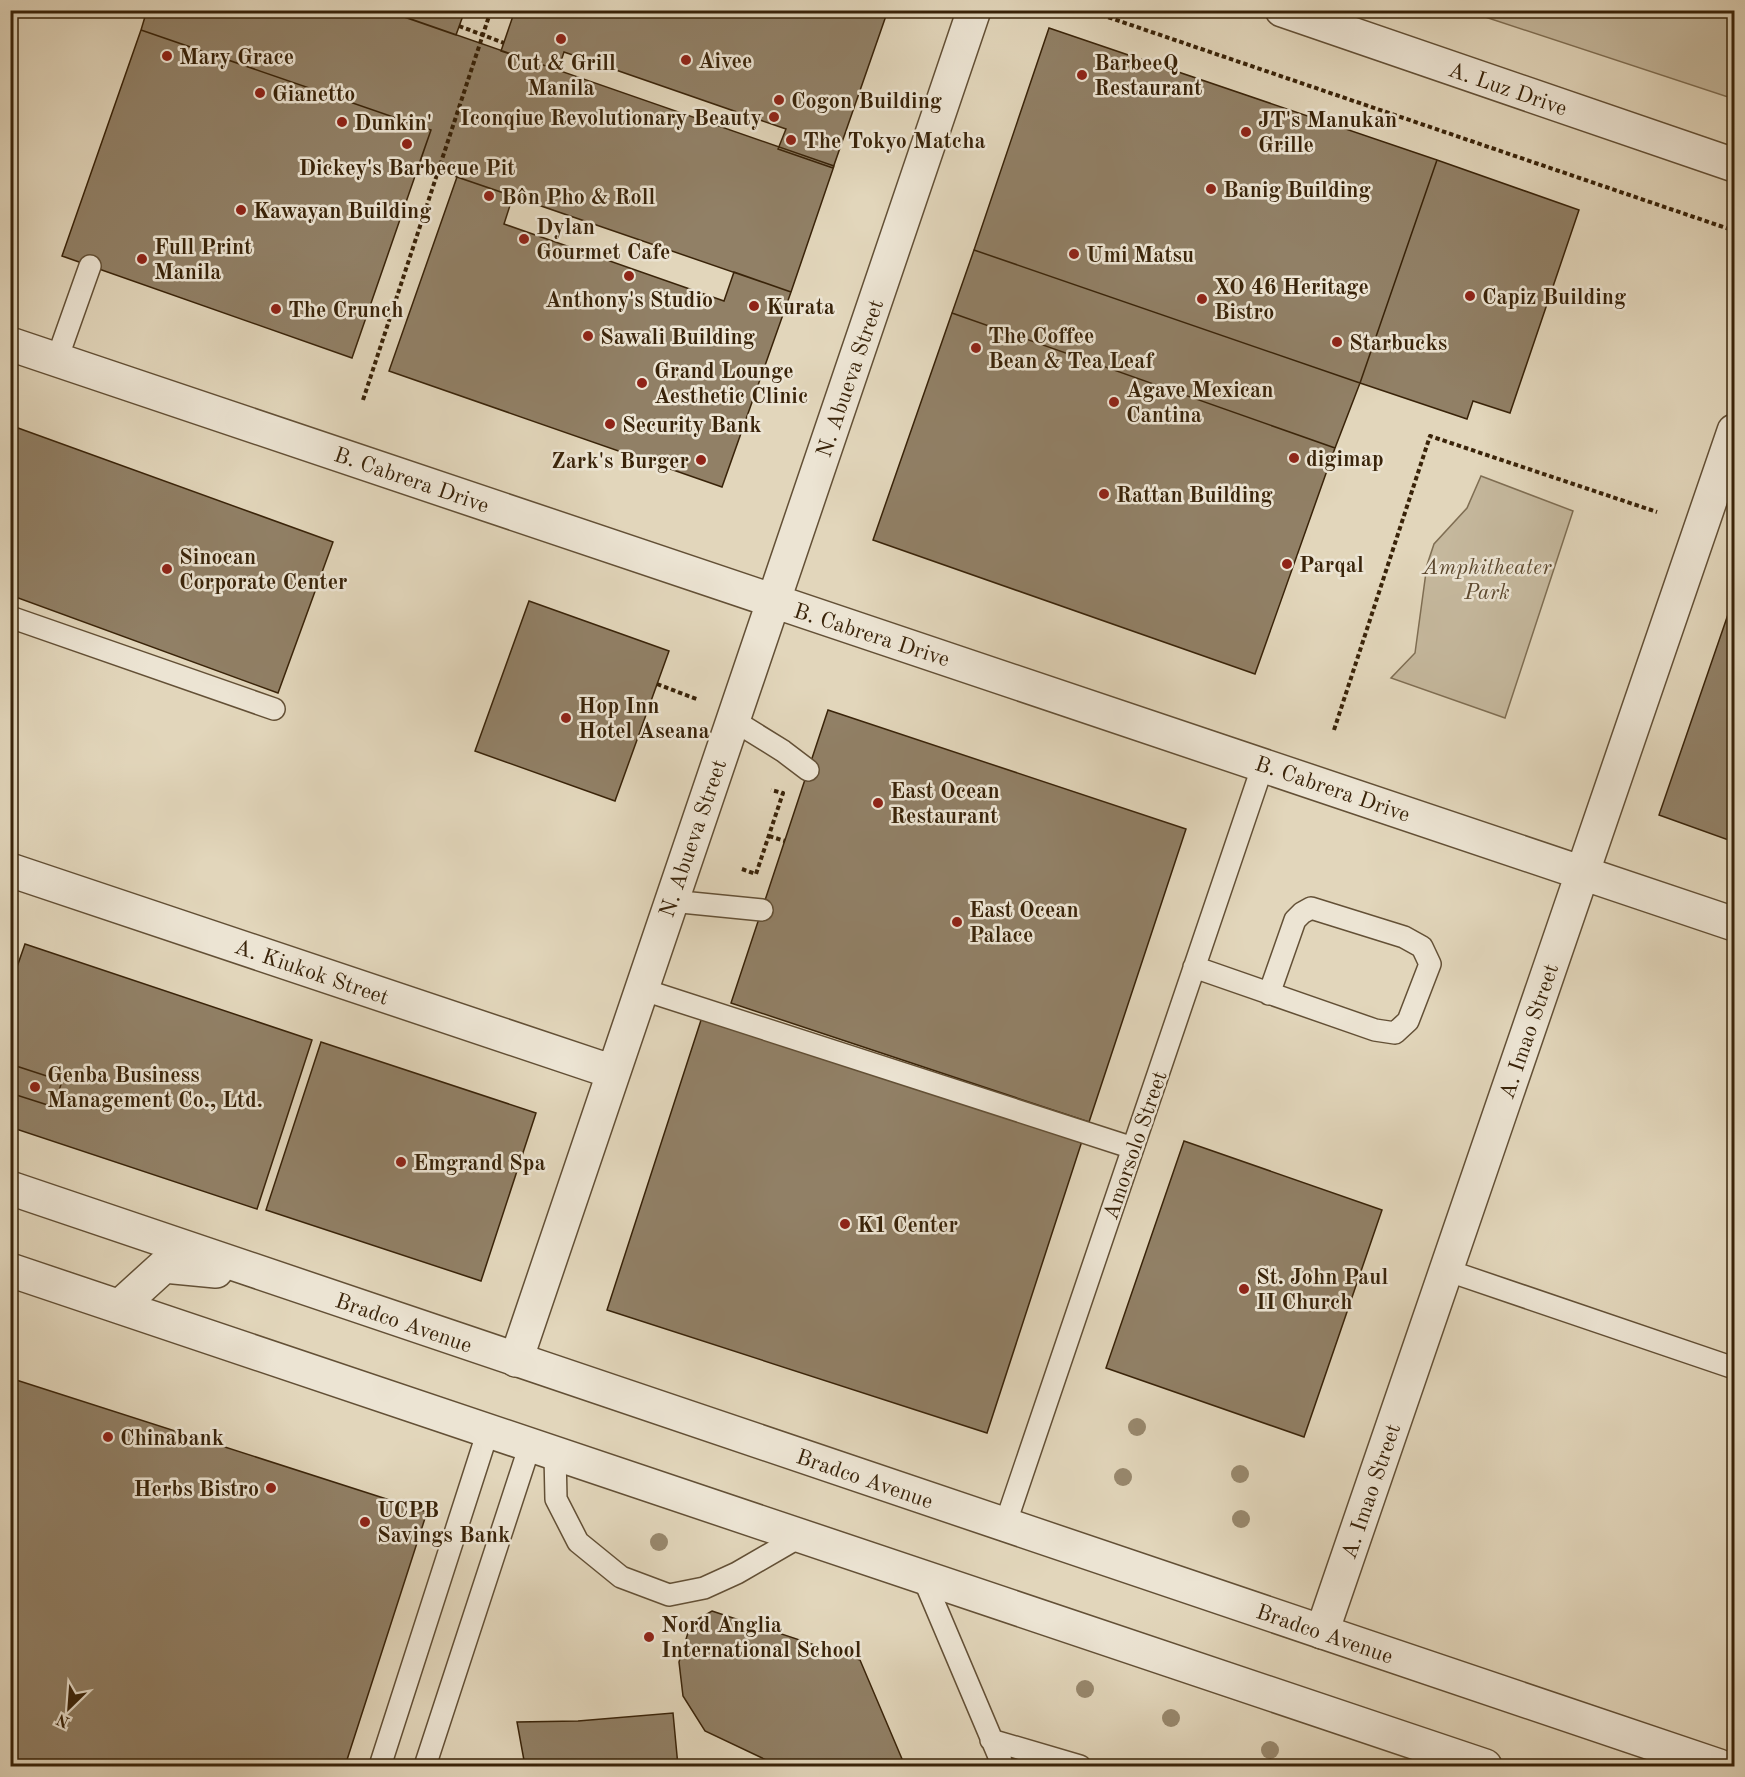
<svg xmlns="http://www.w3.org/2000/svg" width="1745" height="1777" font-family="'Old Standard TT',serif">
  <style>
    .green { fill: #c5b89d; stroke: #7f6e53; stroke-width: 1.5 }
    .building { fill: #918066; stroke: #392309; stroke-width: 1.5 }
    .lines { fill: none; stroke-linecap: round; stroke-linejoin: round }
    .service-casing { stroke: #635036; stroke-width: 24 }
    .minor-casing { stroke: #635036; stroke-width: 36 }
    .tertiary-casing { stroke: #635036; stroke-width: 36 }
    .path { stroke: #392309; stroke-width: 4; stroke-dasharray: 4.5 3; stroke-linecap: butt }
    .service { stroke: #ece4d3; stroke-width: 21 }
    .minor { stroke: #ece4d3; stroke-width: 33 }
    .tertiary { stroke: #ece4d3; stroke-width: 33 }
    .path-bridge { stroke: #392309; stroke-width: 4; stroke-dasharray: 4.5 3; stroke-linecap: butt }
    .tree { fill: #98886d }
    .poi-dot { fill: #8f2418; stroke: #ece4d3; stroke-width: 2 }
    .labels { text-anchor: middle; stroke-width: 5; stroke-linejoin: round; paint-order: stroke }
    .poi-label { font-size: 22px; font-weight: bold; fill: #392309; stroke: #ece4d3; text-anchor: start }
    .street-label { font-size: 22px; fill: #392309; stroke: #ece4d3 }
    .park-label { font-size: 22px; font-style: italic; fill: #5c482e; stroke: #ece4d3 }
  </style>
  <rect width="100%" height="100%" fill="#e2d6bb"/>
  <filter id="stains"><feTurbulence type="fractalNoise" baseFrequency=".00333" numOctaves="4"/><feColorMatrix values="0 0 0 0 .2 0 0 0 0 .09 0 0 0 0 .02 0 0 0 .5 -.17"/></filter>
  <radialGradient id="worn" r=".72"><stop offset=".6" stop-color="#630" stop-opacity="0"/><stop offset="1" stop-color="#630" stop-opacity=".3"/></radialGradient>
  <path class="green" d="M 1467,11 L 1734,11 L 1734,99 Z
    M 1481,476 L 1573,511 L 1505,718 L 1391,678 L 1415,653 L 1427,565 L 1434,544 L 1467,508 Z"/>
  <path class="building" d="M 147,10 L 385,10 L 834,166 L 791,292 L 419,164 L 431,130 L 141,30 Z
    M 384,10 L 465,10 L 456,35 Z
    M 515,10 L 888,10 L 833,168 L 778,149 L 786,129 L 564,52 L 558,70 L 501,51 Z
    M 1049,28 L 1437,160 L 1360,383 L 974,250 Z
    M 141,30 L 431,130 L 352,358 L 62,256 Z
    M 1437,160 L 1579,210 L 1510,413 L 1473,401 L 1467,419 L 1360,383 Z
    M 457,177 L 513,196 L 504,224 L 724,301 L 734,272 L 791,292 L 722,487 L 389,371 Z
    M 974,250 L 1360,383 L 1335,448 L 952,313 Z
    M 952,313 L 1335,448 L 1255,674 L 873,540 Z
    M 18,428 L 333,542 L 278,693 L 10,595 L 10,449 Z
    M 1734,597 L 1734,842 L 1659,815 Z
    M 529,601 L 669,651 L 615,801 L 475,751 Z
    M 828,710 L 1186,829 L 1089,1122 L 731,1003 Z
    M 25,944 L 312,1040 L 257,1209 L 10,1127 L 10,987 Z
    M 703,1014 L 1083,1138 L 987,1433 L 607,1310 Z
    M 321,1042 L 536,1113 L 481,1281 L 266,1210 Z
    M 10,1064 L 62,1081 L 54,1107 L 10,1093 Z
    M 1184,1141 L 1382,1210 L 1304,1437 L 1106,1368 Z
    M 10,1378 L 427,1512 L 345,1766 L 10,1766 Z
    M 712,1611 L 860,1660 L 905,1766 L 779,1766 L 705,1731 L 683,1696 L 679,1662 L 691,1623 Z
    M 673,1713 L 678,1766 L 525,1766 L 517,1722 L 578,1721 Z"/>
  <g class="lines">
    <g class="service-casing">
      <path id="service" d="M 57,359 L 90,266
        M 10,617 L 274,709
        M 733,720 L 783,751 L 808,770
        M 671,901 L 762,910
        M 1194,967 L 1375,1030 L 1395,1033 L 1408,1021 L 1430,964 L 1422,947 L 1404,937 L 1311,908 L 1302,913 L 1295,920 L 1269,994
        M 641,989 L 1133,1148
        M 1446,1270 L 1734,1368
        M 555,1454 L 556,1499 L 578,1542 L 621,1577 L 669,1595 L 704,1588 L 737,1573 L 801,1536
        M 1005,1525 L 1263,765
        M 923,1577 L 1003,1766
        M 991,1740 L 1080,1766
        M 380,1766 L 488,1431
        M 425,1766 L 530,1445"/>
    </g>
    <g class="minor-casing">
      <path id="minor" d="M 1282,10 L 1734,165
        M 10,344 L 1734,924
        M 10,870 L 613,1072
        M 516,1360 L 974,10
        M 1322,1632 L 1734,431"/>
    </g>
    <g class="tertiary-casing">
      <path id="tertiary" d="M 10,1188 L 1719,1766
        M 10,1270 L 1485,1766
        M 120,1306 L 164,1266 L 216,1271"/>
    </g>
    <path class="path" d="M 1087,10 L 1732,230 L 1734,236
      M 363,400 L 491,10
      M 657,684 L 699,700
      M 1334,730 L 1430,436 L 1657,512
      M 769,836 L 785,841
      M 742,869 L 756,874 L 783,793 L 771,790"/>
    <use href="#service" class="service"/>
    <use href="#minor" class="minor"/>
    <use href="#tertiary" class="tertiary"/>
    <path class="path-bridge" d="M 459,26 L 504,43"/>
  </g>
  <g class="tree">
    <circle cx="1137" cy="1427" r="9"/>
    <circle cx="1240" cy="1474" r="9"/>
    <circle cx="1123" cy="1477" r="9"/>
    <circle cx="1241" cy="1519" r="9"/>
    <circle cx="659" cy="1542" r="9"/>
    <circle cx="1085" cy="1689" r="9"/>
    <circle cx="1171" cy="1718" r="9"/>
    <circle cx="1270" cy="1750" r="9"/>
  </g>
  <g class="poi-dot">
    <circle cx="561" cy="39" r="6"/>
    <circle cx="167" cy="56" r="6"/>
    <circle cx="686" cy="60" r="6"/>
    <circle cx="1082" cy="75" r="6"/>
    <circle cx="260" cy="93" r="6"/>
    <circle cx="779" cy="100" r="6"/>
    <circle cx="774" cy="117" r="6"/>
    <circle cx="342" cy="122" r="6"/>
    <circle cx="1246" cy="132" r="6"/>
    <circle cx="791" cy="140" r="6"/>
    <circle cx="407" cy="144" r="6"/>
    <circle cx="1211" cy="189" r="6"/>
    <circle cx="489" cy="196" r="6"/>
    <circle cx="241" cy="210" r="6"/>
    <circle cx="524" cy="239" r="6"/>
    <circle cx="1074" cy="254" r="6"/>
    <circle cx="142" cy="259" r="6"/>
    <circle cx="629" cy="276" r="6"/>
    <circle cx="1470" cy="296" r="6"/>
    <circle cx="1202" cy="299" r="6"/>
    <circle cx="754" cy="306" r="6"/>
    <circle cx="276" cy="309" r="6"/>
    <circle cx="588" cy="336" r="6"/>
    <circle cx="1337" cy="342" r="6"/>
    <circle cx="976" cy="348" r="6"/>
    <circle cx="642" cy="383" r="6"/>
    <circle cx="1114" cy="402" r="6"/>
    <circle cx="610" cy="424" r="6"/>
    <circle cx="1294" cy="458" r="6"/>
    <circle cx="701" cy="460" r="6"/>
    <circle cx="1104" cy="494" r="6"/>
    <circle cx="1287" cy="564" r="6"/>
    <circle cx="167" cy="569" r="6"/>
    <circle cx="566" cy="718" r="6"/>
    <circle cx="878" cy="803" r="6"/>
    <circle cx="957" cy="922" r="6"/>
    <circle cx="35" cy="1087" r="6"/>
    <circle cx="401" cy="1162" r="6"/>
    <circle cx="845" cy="1224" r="6"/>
    <circle cx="1244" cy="1289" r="6"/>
    <circle cx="108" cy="1437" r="6"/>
    <circle cx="271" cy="1488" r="6"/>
    <circle cx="365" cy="1522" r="6"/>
    <circle cx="649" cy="1637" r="6"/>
  </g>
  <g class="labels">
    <g class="poi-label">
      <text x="179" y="64">Mary Grace</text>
      <text x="698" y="68">Aivee</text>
      <text x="561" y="70" text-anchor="middle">Cut &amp; Grill<tspan x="561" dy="25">Manila</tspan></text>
      <text x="1094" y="70">BarbeeQ<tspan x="1094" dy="25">Restaurant</tspan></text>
      <text x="272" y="101">Gianetto</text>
      <text x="791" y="108">Cogon Building</text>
      <text x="762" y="125" text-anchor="end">Iconqiue Revolutionary Beauty</text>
      <text x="1258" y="127">JT's Manukan<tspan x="1258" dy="25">Grille</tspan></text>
      <text x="354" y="130">Dunkin'</text>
      <text x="803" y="148">The Tokyo Matcha</text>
      <text x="407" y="175" text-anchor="middle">Dickey's Barbecue Pit</text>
      <text x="1223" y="197">Banig Building</text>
      <text x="501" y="204">Bôn Pho &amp; Roll</text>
      <text x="253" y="218">Kawayan Building</text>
      <text x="536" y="234">Dylan<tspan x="536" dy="25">Gourmet Cafe</tspan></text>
      <text x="154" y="254">Full Print<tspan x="154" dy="25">Manila</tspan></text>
      <text x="1086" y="262">Umi Matsu</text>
      <text x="1214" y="294">XO 46 Heritage<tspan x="1214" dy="25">Bistro</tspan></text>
      <text x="1482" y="304">Capiz Building</text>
      <text x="629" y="307" text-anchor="middle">Anthony's Studio</text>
      <text x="766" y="314">Kurata</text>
      <text x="288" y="317">The Crunch</text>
      <text x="988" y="343">The Coffee<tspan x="988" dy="25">Bean &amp; Tea Leaf</tspan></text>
      <text x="600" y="344">Sawali Building</text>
      <text x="1349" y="350">Starbucks</text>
      <text x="654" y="378">Grand Lounge<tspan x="654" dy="25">Aesthetic Clinic</tspan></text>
      <text x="1126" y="397">Agave Mexican<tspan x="1126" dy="25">Cantina</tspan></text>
      <text x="622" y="432">Security Bank</text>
      <text x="1306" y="466">digimap</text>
      <text x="689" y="468" text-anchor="end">Zark's Burger</text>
      <text x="1116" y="502">Rattan Building</text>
      <text x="179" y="564">Sinocan<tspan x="179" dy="25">Corporate Center</tspan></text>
      <text x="1299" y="572">Parqal</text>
      <text x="578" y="713">Hop Inn<tspan x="578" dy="25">Hotel Aseana</tspan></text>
      <text x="890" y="798">East Ocean<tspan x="890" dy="25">Restaurant</tspan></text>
      <text x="969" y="917">East Ocean<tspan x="969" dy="25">Palace</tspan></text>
      <text x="47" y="1082">Genba Business<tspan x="47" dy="25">Management Co., Ltd.</tspan></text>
      <text x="413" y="1170">Emgrand Spa</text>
      <text x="857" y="1232">K1 Center</text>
      <text x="1256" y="1284">St. John Paul<tspan x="1256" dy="25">II Church</tspan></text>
      <text x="120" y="1445">Chinabank</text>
      <text x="259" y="1496" text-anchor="end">Herbs Bistro</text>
      <text x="377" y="1517">UCPB<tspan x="377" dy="25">Savings Bank</tspan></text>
      <text x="661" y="1632">Nord Anglia<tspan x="661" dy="25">International School</tspan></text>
    </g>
    <g class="street-label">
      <text transform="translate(1508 88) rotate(19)" y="8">A. Luz Drive</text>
      <text transform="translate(849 378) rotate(-71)" y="8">N. Abueva Street</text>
      <text transform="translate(412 479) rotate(19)" y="8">B. Cabrera Drive</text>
      <text transform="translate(872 634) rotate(18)" y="8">B. Cabrera Drive</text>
      <text transform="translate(1333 788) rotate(19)" y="8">B. Cabrera Drive</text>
      <text transform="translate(692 838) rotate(-71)" y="8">N. Abueva Street</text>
      <text transform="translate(312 971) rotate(19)" y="8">A. Kiukok Street</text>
      <text transform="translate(1528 1031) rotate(-71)" y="8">A. Imao Street</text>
      <text transform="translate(1134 1145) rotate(-71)" y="8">Amorsolo Street</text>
      <text transform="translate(404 1322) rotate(19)" y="8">Bradco Avenue</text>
      <text transform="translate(865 1478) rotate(19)" y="8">Bradco Avenue</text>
      <text transform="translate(1370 1491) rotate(-71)" y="8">A. Imao Street</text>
      <text transform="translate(1325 1633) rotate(19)" y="8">Bradco Avenue</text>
    </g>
    <g class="park-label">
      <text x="1487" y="574">Amphitheater<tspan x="1487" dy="25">Park</tspan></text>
    </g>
  </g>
  <rect width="1745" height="1777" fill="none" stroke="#e2d6bb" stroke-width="36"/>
  <rect x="12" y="12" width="1721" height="1753" fill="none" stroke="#392309" stroke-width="3"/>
  <rect x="18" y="18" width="1709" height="1741" fill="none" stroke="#392309" stroke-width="1.5"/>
  <g transform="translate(69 1708) rotate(205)" stroke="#ece4d3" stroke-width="4.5" paint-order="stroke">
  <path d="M0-4.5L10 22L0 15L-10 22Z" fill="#392309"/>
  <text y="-9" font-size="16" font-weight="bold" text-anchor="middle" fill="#392309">N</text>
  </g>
  <rect width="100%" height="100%" filter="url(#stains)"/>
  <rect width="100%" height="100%" fill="url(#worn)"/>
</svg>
